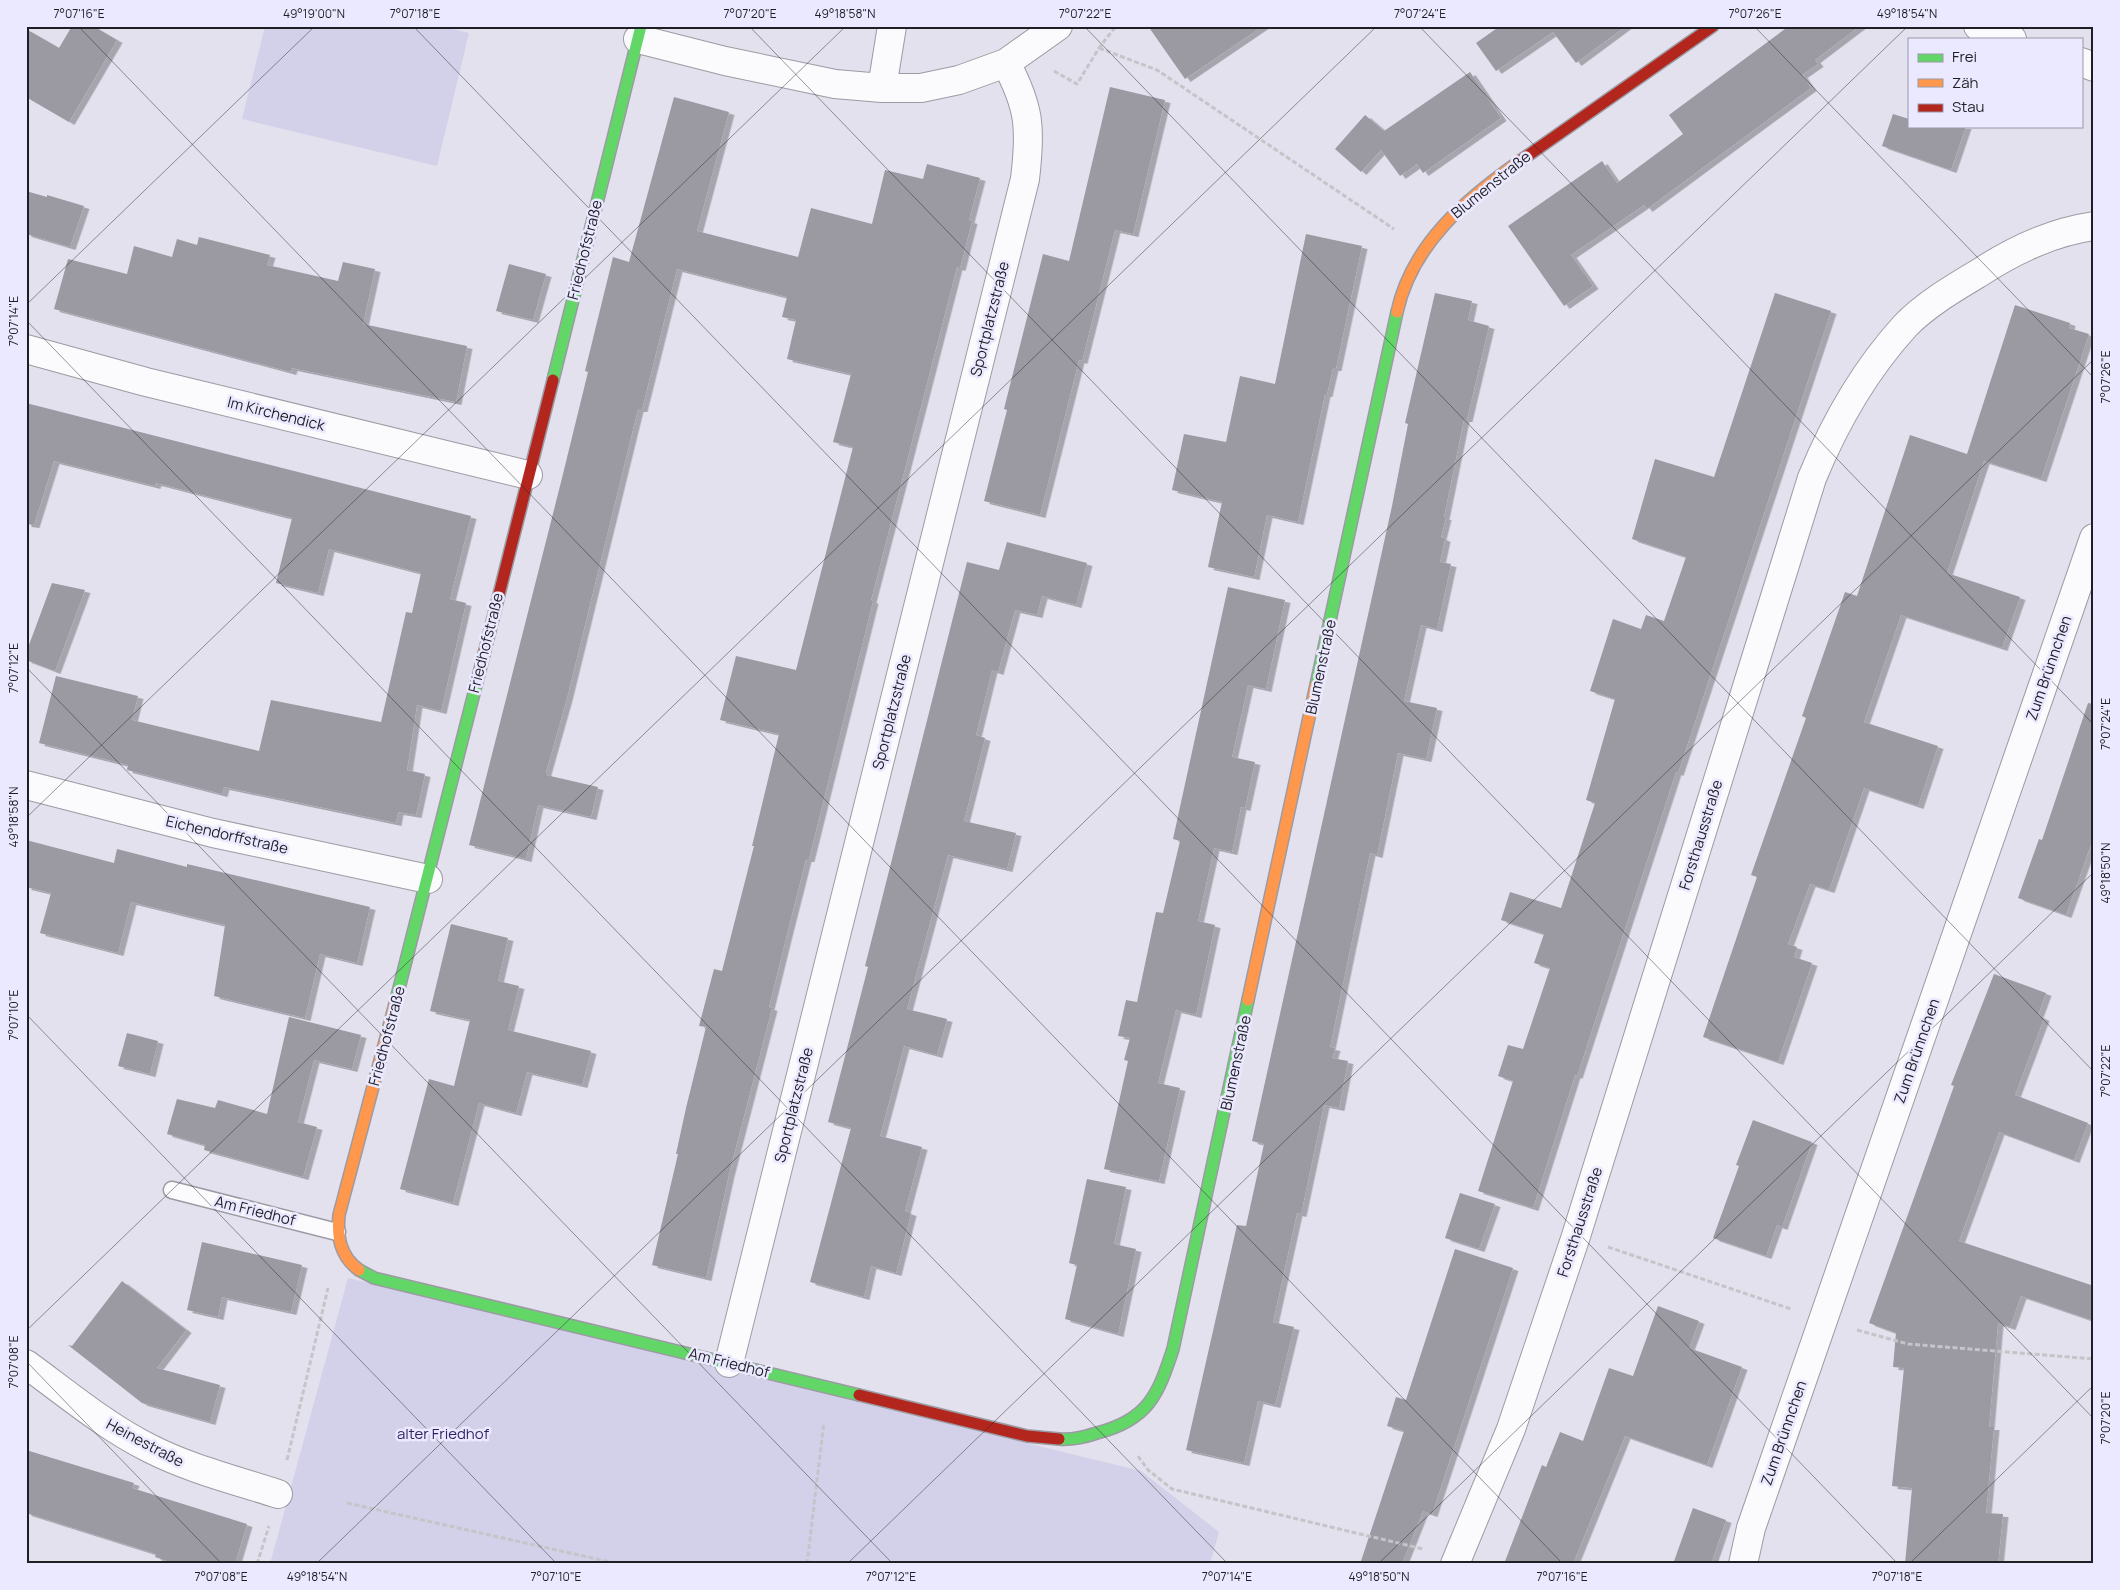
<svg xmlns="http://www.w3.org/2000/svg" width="2120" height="1590" font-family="Manrope,sans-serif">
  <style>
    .green { fill: #d3d0e9 }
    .building { fill: #9b9aa3; filter: url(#shadow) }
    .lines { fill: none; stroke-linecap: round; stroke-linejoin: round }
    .lane-casing { stroke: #9c9ba4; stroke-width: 19 }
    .street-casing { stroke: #9c9ba4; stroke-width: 30 }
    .fast-casing { stroke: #9c9ba4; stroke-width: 14 }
    .slow-casing { stroke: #9c9ba4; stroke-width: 14 }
    .jam-casing { stroke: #9c9ba4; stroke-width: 14 }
    .path { stroke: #c5c4c9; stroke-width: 3; stroke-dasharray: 5 2.5; stroke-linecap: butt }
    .lane { stroke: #fbfafc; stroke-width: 16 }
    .street { stroke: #fbfafc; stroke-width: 28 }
    .fast { stroke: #63d668; stroke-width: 11 }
    .slow { stroke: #ff974d; stroke-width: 11 }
    .jam { stroke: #b3261e; stroke-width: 11 }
    .ticks { fill: none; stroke: #1f1e25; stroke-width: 1; stroke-opacity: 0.45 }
    .labels { text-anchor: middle; stroke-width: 5; stroke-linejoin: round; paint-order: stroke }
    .street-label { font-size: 15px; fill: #1f1e25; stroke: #ebe9ff }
    .park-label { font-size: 15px; fill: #301f61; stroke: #ebe9ff }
    .neatline { fill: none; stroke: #1f1e25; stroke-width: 2 }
    .ticks-label { font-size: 12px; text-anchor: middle; fill: #1f1e25 }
  </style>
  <defs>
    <filter id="shadow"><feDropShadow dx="5.5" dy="3" stdDeviation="0" flood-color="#0004"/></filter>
  </defs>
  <rect width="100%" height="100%" fill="#e2e1ed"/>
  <path class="green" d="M 265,26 L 440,26 L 469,33 L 437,166 L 242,119 Z
    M 348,1278 L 1141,1471 L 1219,1532 L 1210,1564 L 270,1564 Z"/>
  <path class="building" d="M 72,26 L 93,26 L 117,40 L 69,122 L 26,97 L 26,29 L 59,48 Z
    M 1148,26 L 1263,26 L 1185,79 Z
    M 1500,26 L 1626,26 L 1576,63 L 1553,32 L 1496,71 L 1476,43 Z
    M 1789,26 L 1860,26 L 1815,60 L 1818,64 L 1802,75 L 1811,88 L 1647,209 L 1644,205 L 1571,255 L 1593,286 L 1564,306 L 1508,226 L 1602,161 L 1617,183 L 1683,134 L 1669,115 Z
    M 1470,72 L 1501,118 L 1423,173 L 1417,164 L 1400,176 L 1381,150 L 1361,172 L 1335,149 L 1365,115 L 1384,131 Z
    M 1110,87 L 1165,100 L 1133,234 L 1115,230 L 1082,361 L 1079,360 L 1040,515 L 984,501 L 1007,410 L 1004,409 L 1043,254 L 1069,261 Z
    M 674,97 L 729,112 L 697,231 L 798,257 L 811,208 L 872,224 L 885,170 L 923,179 L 927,164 L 980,178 L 969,220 L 972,221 L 960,268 L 957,267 L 871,600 L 873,601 L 809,859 L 806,859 L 787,934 L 769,1007 L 772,1008 L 729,1174 L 706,1278 L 652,1265 L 678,1154 L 676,1154 L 686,1108 L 706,1027 L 699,1026 L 714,969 L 722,971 L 754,846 L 752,846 L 779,734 L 720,720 L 736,656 L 796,670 L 853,447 L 833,442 L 851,374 L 787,359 L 796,320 L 782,317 L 787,297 L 677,269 L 642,409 L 638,409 L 567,698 L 546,772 L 546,775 L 598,787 L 591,817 L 538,805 L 526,859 L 469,845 L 562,478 L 588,372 L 585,371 L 613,257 L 629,262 Z
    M 1893,114 L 1909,119 L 1909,126 L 1966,126 L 1951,170 L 1882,146 Z
    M 26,191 L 47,197 L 47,195 L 84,206 L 70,247 L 26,234 Z
    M 1306,234 L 1362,246 L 1336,368 L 1333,368 L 1327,394 L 1325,394 L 1298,522 L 1267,515 L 1254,577 L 1208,567 L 1222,502 L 1172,490 L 1184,434 L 1226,442 L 1240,376 L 1275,384 Z
    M 199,237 L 270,255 L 267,265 L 338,281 L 343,262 L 375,269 L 363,324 L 467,346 L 456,402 L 292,368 L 291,372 L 54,309 L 68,259 L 127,274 L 134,246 L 172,257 L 177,239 L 197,245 Z
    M 509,264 L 546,274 L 533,320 L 496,311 Z
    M 1435,293 L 1472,301 L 1468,320 L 1489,326 L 1467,419 L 1464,419 L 1444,517 L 1446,517 L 1441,537 L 1445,539 L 1440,562 L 1451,564 L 1437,629 L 1421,625 L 1404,701 L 1437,708 L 1426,759 L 1398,753 L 1377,855 L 1370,853 L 1330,1047 L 1335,1048 L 1332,1058 L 1348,1061 L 1339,1108 L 1324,1105 L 1301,1214 L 1297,1213 L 1273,1322 L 1294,1327 L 1275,1405 L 1258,1401 L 1244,1463 L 1186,1450 L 1237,1225 L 1246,1226 L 1264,1144 L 1252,1141 L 1392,506 L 1408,424 L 1405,423 Z
    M 1775,293 L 1831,311 L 1678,773 L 1676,772 L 1577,1076 L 1575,1075 L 1533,1208 L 1478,1191 L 1513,1081 L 1498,1076 L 1508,1045 L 1523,1049 L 1550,968 L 1534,963 L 1544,934 L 1501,920 L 1510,892 L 1561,908 L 1595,803 L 1586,800 L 1615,699 L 1590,691 L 1613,619 L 1641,629 L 1646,615 L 1664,621 L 1686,557 L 1632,539 L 1655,459 L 1714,477 Z
    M 2015,305 L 2070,323 L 2069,328 L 2089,334 L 2041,479 L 1984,461 L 1947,573 L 2020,597 L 2002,648 L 1901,615 L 1864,722 L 1938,746 L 1918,806 L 1864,788 L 1829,890 L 1810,884 L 1788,944 L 1797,947 L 1794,957 L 1812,963 L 1778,1062 L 1703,1037 L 1757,877 L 1751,875 L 1806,718 L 1802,716 L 1845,592 L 1857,596 L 1910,435 L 1967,454 Z
    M 26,403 L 471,516 L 450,599 L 466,603 L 441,711 L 417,705 L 407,770 L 425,774 L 416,815 L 398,812 L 396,823 L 224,787 L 222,794 L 127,770 L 128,765 L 39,743 L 56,676 L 138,696 L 132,720 L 259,751 L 271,700 L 381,722 L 406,612 L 412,613 L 421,573 L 329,549 L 318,593 L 276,583 L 292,518 L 156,483 L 155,486 L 54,461 L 34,525 L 26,524 Z
    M 1007,542 L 1087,563 L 1076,605 L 1042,596 L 1037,615 L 1015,610 L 998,672 L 992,670 L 976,735 L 985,738 L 964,821 L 1016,833 L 1007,869 L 948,855 L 907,1009 L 947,1019 L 937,1055 L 904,1046 L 880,1136 L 922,1147 L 905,1211 L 911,1213 L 896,1273 L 871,1266 L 864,1297 L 810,1282 L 851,1128 L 828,1122 L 868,967 L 865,966 L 967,562 L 999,570 Z
    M 52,583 L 85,590 L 55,671 L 26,660 L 26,653 Z
    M 1228,587 L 1285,600 L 1266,689 L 1248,685 L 1232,757 L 1255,762 L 1245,808 L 1241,807 L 1232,852 L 1214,848 L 1198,921 L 1215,925 L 1196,1015 L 1176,1010 L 1158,1083 L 1180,1088 L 1159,1181 L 1104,1169 L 1128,1061 L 1124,1060 L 1130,1038 L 1118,1036 L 1126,1000 L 1137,1002 L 1156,912 L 1163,913 L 1180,841 L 1173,839 Z
    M 2088,703 L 2094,704 L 2094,836 L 2066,915 L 2018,898 L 2039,839 L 2042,840 Z
    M 26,840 L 114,863 L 117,849 L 187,867 L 187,864 L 370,907 L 357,963 L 320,954 L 305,1018 L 214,996 L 225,925 L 131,902 L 118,953 L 40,933 L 51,893 L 26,887 Z
    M 451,924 L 508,938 L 498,981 L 519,986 L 508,1030 L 591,1051 L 582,1085 L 527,1072 L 516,1113 L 479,1103 L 453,1203 L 400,1189 L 429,1079 L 454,1086 L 470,1020 L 430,1011 Z
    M 1994,974 L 2046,993 L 2038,1015 L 2044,1018 L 2015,1095 L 2088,1123 L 2074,1160 L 1999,1132 L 1959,1241 L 2094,1286 L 2094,1321 L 2021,1296 L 2010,1327 L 1998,1323 L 1989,1427 L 1994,1427 L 1986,1513 L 2003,1514 L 1998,1564 L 1905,1564 L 1912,1488 L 1892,1486 L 1904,1368 L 1893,1367 L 1896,1333 L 1869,1323 L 1954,1086 L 1951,1085 Z
    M 289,1017 L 361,1035 L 352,1069 L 314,1060 L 298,1122 L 317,1127 L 303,1177 L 204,1150 L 205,1145 L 167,1134 L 177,1099 L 215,1108 L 218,1100 L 267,1114 Z
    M 127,1033 L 158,1041 L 150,1074 L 118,1066 Z
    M 1753,1120 L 1812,1142 L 1782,1227 L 1777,1225 L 1766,1256 L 1713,1238 L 1739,1166 L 1736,1165 Z
    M 1087,1179 L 1126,1187 L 1114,1244 L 1136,1249 L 1118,1334 L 1065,1319 L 1077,1265 L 1069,1263 Z
    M 1460,1193 L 1495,1204 L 1479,1249 L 1445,1238 Z
    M 202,1242 L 302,1265 L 291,1312 L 222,1297 L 218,1317 L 187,1310 Z
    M 1455,1249 L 1513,1268 L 1432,1514 L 1423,1511 L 1402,1564 L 1360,1564 L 1404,1431 L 1387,1426 L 1396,1397 L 1406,1400 Z
    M 122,1281 L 186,1330 L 157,1368 L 220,1385 L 210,1422 L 142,1403 L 68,1345 L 72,1346 Z
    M 1658,1306 L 1699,1321 L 1689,1348 L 1742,1367 L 1707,1465 L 1625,1436 L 1573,1564 L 1504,1564 L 1542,1465 L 1546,1467 L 1560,1432 L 1583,1441 L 1609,1368 L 1633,1376 Z
    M 26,1450 L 134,1483 L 132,1488 L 247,1524 L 235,1564 L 176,1564 L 155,1557 L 156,1554 L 26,1513 Z
    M 1693,1508 L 1726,1520 L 1711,1564 L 1673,1564 Z"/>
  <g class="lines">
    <g class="lane-casing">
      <path id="lane" d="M 172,1190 L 337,1232"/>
    </g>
    <g class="street-casing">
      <path id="street" d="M 1978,26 L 2012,39
        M 638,39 L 725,61 L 835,84 L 882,88 L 921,88 L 959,80 L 1006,63 L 1058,26
        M 2081,62 L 2094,67
        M 882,88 L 892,26
        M 26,349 L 146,382 L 528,475
        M 26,785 L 213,833 L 428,879
        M 729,1363 L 1025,179 C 1031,129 1030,108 1006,63
        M 26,1364 C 66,1393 105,1426 149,1448 C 190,1469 235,1480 278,1494
        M 1455,1564 L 1511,1429 L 1576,1236 L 1812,478 C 1835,422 1864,371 1905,326 C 1925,305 1954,288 1979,273 C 2014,250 2052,232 2094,226
        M 1743,1564 L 1751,1528 L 2094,538"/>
    </g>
    <g class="fast-casing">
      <path id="fast" d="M 553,380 L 641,26
        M 1316,685 L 1397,312
        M 396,1000 L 484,654
        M 359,1270 L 374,1278 L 859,1395
        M 1059,1439 C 1073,1440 1084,1437 1097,1433 C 1148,1420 1158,1395 1173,1349 L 1248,1000"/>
    </g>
    <g class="slow-casing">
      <path id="slow" d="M 1397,312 C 1412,244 1466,199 1520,161
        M 1248,1000 L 1316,685
        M 359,1270 C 340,1256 337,1237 339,1215 L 396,1000"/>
    </g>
    <g class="jam-casing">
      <path id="jam" d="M 1520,161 L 1713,26
        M 484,654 L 553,380
        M 859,1395 L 1027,1436 L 1059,1439"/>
    </g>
    <path class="path" d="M 1099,48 L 1157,70 L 1394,229
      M 1054,71 L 1077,84 L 1099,48 L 1116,26
      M 1608,1247 L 1791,1309
      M 1857,1330 L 1908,1344 L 2094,1359
      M 1138,1456 L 1148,1470 L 1172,1489 L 1423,1549
      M 287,1460 L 328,1288
      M 347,1503 L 619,1564
      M 257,1564 L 269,1526
      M 807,1564 L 824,1422"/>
    <use href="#lane" class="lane"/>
    <use href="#street" class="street"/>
    <use href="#fast" class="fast"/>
    <use href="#slow" class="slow"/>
    <use href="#jam" class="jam"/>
  </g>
  <path class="ticks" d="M 78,26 L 1563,1564M 413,26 L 1898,1564M 749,26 L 2094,1419M 1084,26 L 2094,1072M 1419,26 L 2094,725M 1754,26 L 2094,378M 2089,26 L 2094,31M 26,305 L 315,26M 26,320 L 1228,1564M 26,667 L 893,1564M 26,818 L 846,26M 26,1014 L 557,1564M 26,1331 L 1377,26M 26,1361 L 222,1564M 316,1564 L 1908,26M 847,1564 L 2094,359M 1378,1564 L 2094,872M 1909,1564 L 2094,1385"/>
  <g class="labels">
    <g class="street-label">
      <text transform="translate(1491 185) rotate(-39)" y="5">Blumenstraße</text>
      <text transform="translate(585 250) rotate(-76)" y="5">Friedhofstraße</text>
      <text transform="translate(990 319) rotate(-76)" y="5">Sportplatzstraße</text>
      <text transform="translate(276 414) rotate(14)" y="5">Im Kirchendick</text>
      <text transform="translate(486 643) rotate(-76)" y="5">Friedhofstraße</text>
      <text transform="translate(1321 667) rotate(-78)" y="5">Blumenstraße</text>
      <text transform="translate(2049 668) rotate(-71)" y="5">Zum Brünnchen</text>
      <text transform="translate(892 712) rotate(-76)" y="5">Sportplatzstraße</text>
      <text transform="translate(227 835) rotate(13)" y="5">Eichendorffstraße</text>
      <text transform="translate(1701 835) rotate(-73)" y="5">Forsthausstraße</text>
      <text transform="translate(387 1036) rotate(-75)" y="5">Friedhofstraße</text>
      <text transform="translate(1917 1051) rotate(-71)" y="5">Zum Brünnchen</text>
      <text transform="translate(1236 1063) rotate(-78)" y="5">Blumenstraße</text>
      <text transform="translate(794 1105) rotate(-76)" y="5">Sportplatzstraße</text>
      <text transform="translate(255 1211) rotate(14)" y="5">Am Friedhof</text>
      <text transform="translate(1580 1222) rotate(-72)" y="5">Forsthausstraße</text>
      <text transform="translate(729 1363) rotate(14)" y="5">Am Friedhof</text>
      <text transform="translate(1784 1433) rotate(-71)" y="5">Zum Brünnchen</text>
      <text transform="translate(145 1443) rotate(28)" y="5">Heinestraße</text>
    </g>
    <g class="park-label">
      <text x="443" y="1439">alter Friedhof</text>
    </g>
  </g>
  <rect width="2120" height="1590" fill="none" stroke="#ebe9ff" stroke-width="55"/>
  <rect x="1908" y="38" width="175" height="90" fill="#ebe9ff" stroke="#9998a8"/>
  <rect x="1918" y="54" width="25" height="8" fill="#63d668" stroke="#9998a8"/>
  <text x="1952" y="62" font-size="15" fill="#1f1e25">Frei</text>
  <rect x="1918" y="79" width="25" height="8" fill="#ff974d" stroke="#9998a8"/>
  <text x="1952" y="88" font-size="15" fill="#1f1e25">Zäh</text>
  <rect x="1918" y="104" width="25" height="8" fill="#b3261e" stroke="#9998a8"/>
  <text x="1952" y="112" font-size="15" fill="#1f1e25">Stau</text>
  <rect x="28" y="28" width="2064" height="1534" class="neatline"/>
  <g class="ticks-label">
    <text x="79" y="18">7°07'16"E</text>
    <text x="314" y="18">49°19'00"N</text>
    <text x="415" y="18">7°07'18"E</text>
    <text x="750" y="18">7°07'20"E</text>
    <text x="845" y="18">49°18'58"N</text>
    <text x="1085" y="18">7°07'22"E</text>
    <text x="1420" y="18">7°07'24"E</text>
    <text x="1755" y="18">7°07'26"E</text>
    <text x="1907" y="18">49°18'54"N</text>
    <text transform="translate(14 321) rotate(-90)" y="4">7°07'14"E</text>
    <text transform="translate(2106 377) rotate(-90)" y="4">7°07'26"E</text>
    <text transform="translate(14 668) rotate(-90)" y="4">7°07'12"E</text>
    <text transform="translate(2106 724) rotate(-90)" y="4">7°07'24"E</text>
    <text transform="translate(14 817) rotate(-90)" y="4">49°18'58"N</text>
    <text transform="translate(2106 873) rotate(-90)" y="4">49°18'50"N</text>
    <text transform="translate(14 1015) rotate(-90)" y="4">7°07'10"E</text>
    <text transform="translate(2106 1071) rotate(-90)" y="4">7°07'22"E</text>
    <text transform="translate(14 1362) rotate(-90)" y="4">7°07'08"E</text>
    <text transform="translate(2106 1418) rotate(-90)" y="4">7°07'20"E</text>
    <text x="221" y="1581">7°07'08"E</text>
    <text x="317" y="1581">49°18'54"N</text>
    <text x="556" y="1581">7°07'10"E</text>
    <text x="891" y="1581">7°07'12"E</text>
    <text x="1227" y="1581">7°07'14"E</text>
    <text x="1379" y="1581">49°18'50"N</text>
    <text x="1562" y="1581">7°07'16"E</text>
    <text x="1897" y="1581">7°07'18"E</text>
  </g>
</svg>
